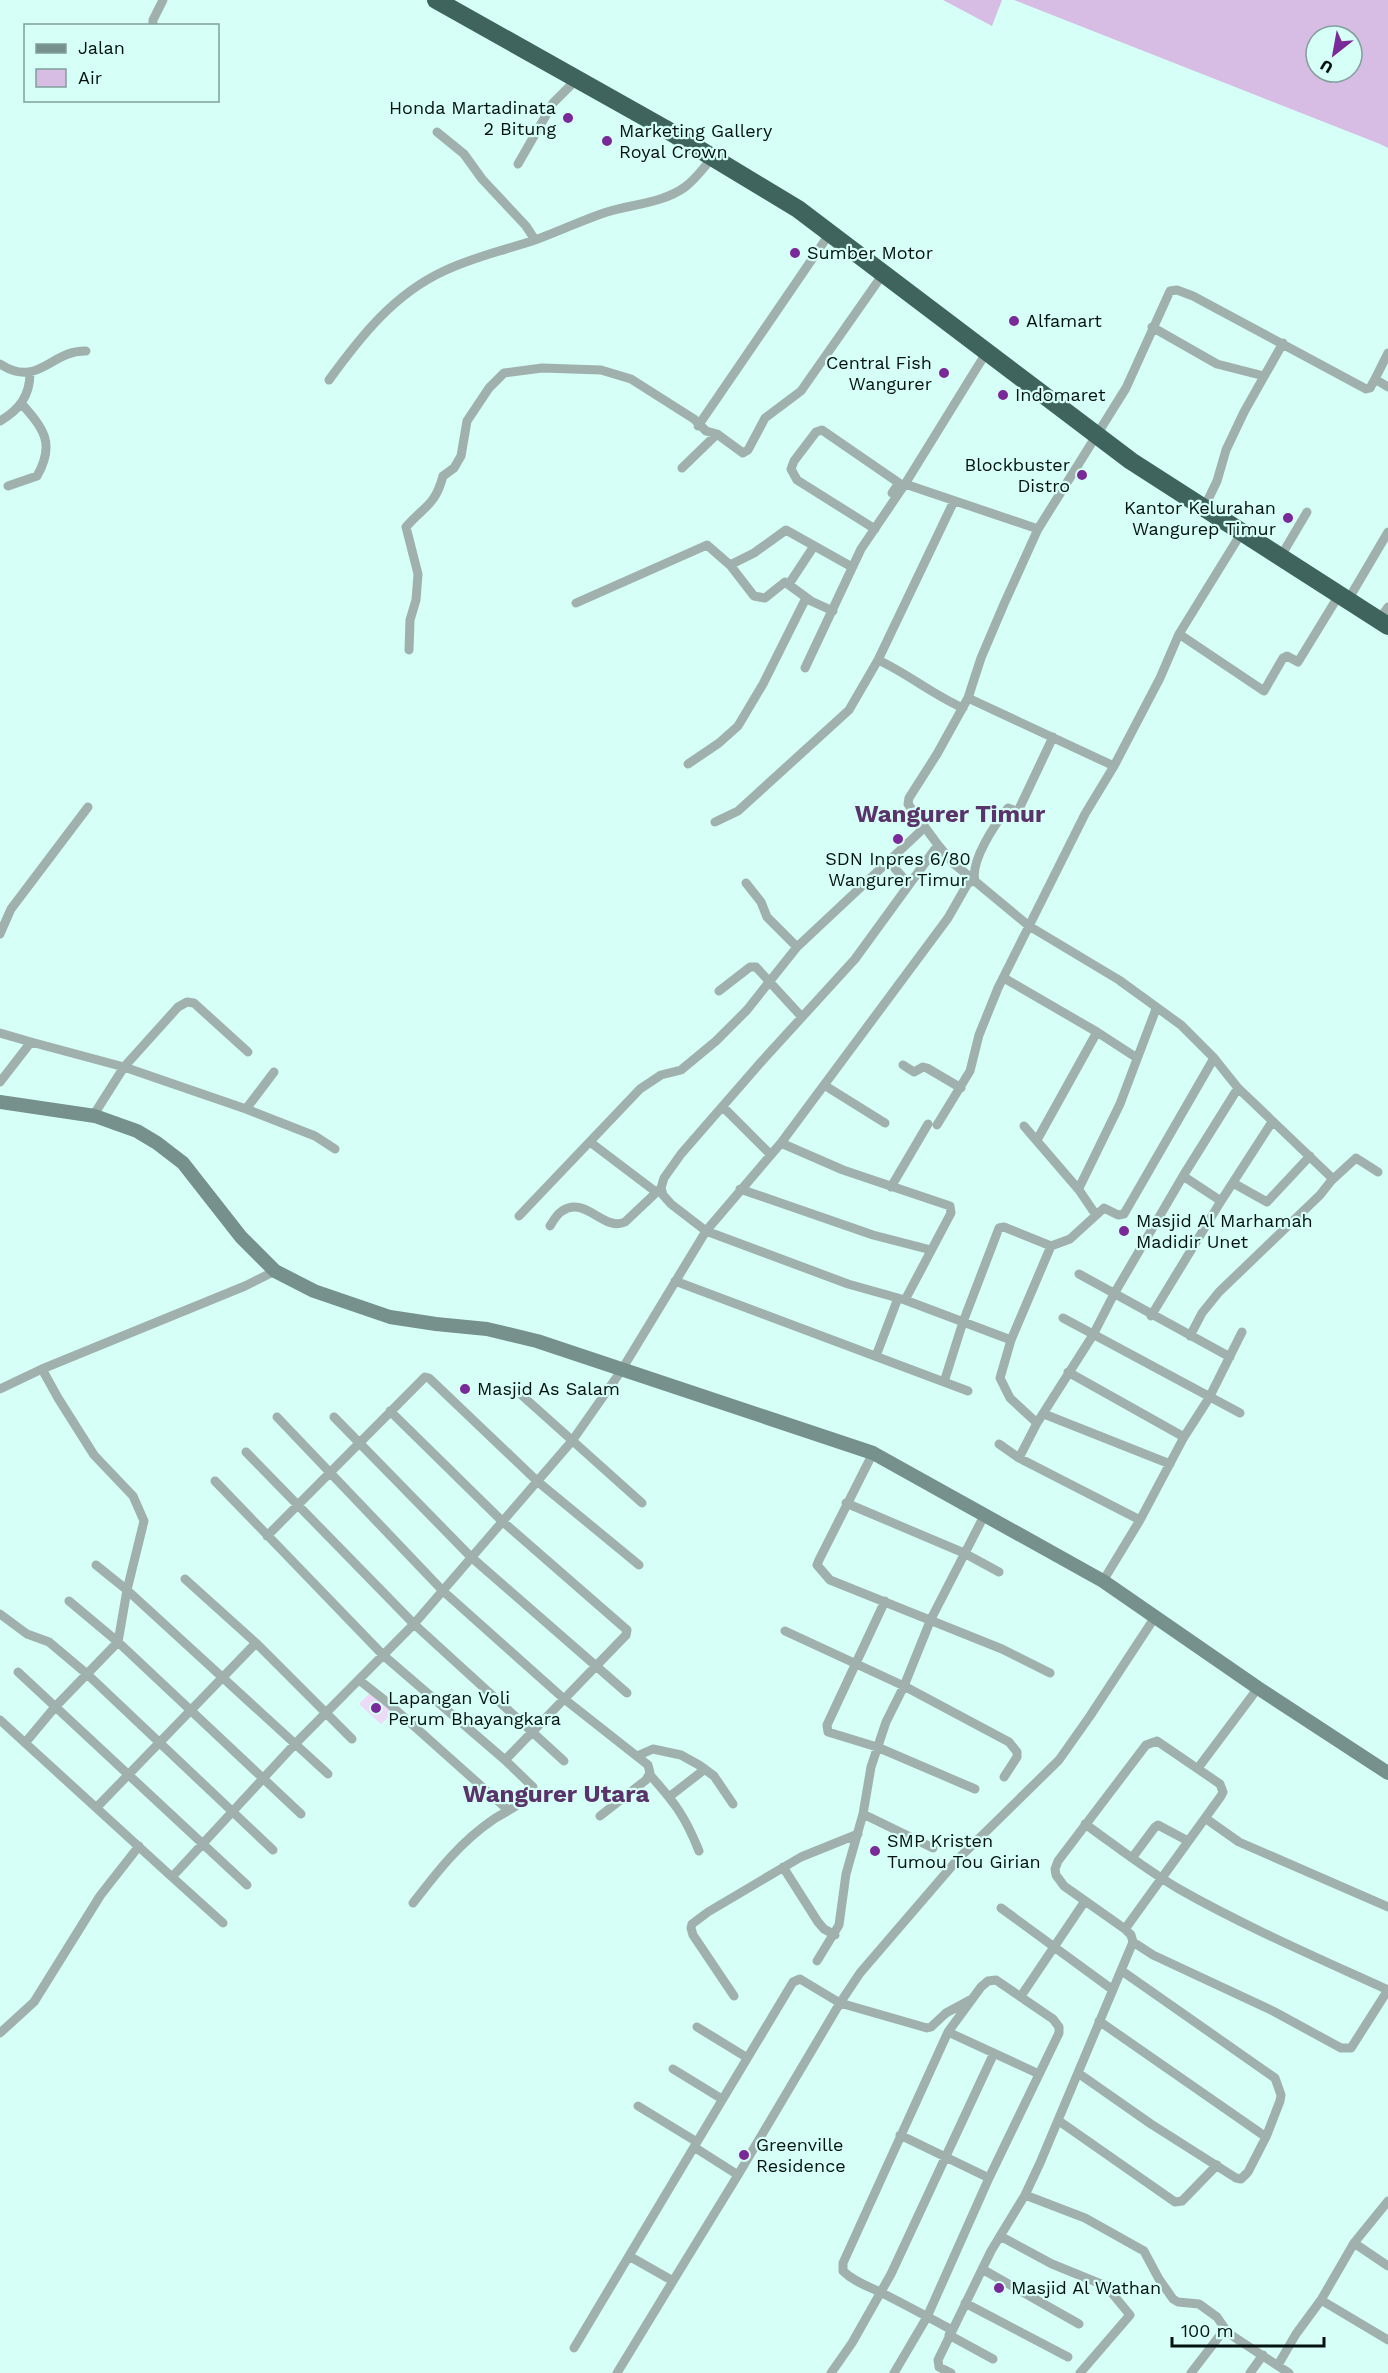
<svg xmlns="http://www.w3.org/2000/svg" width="1388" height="2373" font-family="'Work Sans',sans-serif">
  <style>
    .green { fill: #eddaf7 }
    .water { fill: #d7bce3; fill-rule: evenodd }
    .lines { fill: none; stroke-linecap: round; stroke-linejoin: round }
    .street { stroke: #a0b1ad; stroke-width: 9 }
    .secondary { stroke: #76908b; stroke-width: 14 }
    .highway { stroke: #3f645d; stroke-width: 18 }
    .poi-dot { fill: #7a2999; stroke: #d5fff7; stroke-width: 2 }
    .labels { text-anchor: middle; stroke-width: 4.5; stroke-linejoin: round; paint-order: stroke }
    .poi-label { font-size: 18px; fill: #041210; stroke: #d5fff7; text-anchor: start }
    .district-label { font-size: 24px; font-weight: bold; fill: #5a336a; stroke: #d5fff7 }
  </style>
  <rect width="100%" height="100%" fill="#d5fff7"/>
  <path class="green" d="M 371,1692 L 394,1712 L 381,1724 L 359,1704 Z"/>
  <path class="water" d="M 943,0 L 1002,0 L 992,26 Z
    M 1014,0 L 1388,0 L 1388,148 L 1380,144 ZM 1316,36 L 1352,36 L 1352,72 L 1316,72 Z"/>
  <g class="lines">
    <path class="street" d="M 153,26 L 153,20 L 163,0
      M 437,132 L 464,154 L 482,179 L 526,226 L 535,240
      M 518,164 L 553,103 L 577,79
      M 1152,327 L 1217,364 L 1264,376
      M 0,364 C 39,389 50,350 86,351
      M 1375,379 L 1388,353
      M 329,380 C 361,336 394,294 444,271 C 473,257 505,250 535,240 C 559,231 583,220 607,212 C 633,204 663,203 685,187 C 696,179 704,167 713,157
      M 0,421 C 19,410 30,396 30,373
      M 698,426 L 830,233
      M 682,468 L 717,434
      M 905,484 L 1038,529
      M 8,486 L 37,476 C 56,443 43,428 21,403
      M 954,501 L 878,660 C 907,673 933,695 963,708
      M 1204,508 L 1217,481 L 1226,450 L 1244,412 L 1283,343
      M 875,529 L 797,480 L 791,469 L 794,461 L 816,432 L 822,430 L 899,483 L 892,493
      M 1281,556 L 1307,512
      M 730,565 L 754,553 L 786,530 L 852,567
      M 789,584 L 814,546
      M 1348,600 L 1388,532
      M 576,603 L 707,545 L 730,565 L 754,596 L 765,598 L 785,582 L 811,601 L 833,611
      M 1379,620 L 1388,607
      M 1179,634 L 1264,691 L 1283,658 L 1287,656 L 1298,662 L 1339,595
      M 409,650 L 410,620 L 416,600 L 418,574 L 406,527 C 424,506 435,506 443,476 L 454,468 L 461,456 L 467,421 L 489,388 L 504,373 L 542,368 L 601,370 L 631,379 L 694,419 L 706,431 L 717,434 L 743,453 L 748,450 L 765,418 L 801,391 L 883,274
      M 805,668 L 861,549 L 905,484 L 986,353
      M 968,698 L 1114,766
      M 688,764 L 719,743 L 738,726 L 763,684 L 806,598
      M 715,822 L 738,811 L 849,710 L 878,660
      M 938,845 L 953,863 L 1029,926 L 1119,980 L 1181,1025 L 1214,1058 L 1238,1088 L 1331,1177 L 1331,1181 L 1320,1195 L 1219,1292 L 1202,1313 L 1190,1336
      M 889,862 L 909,884
      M 746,883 L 761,902 L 767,917 L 797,947
      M 0,934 L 11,909 L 88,807
      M 1004,978 L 1097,1032
      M 719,991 L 750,967 L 756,967 L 801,1016
      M 0,1033 L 31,1042
      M 903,1065 L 914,1072 L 923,1067 L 927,1068 L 961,1088
      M 0,1082 L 31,1042 L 124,1067 L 246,1109 L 315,1136 L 335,1149
      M 824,1085 L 885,1123
      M 723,1107 L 771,1155
      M 246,1109 L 274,1072
      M 93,1116 L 124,1067 L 178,1007 L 187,1002 L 194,1003 L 248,1052
      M 937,1125 L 970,1071 L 979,1035 L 998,988 L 1085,814 L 1114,766 L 1160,678 L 1179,634 L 1242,532
      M 1024,1126 L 1079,1190
      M 1037,1140 L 1097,1032 L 1137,1058
      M 590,1142 L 656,1192
      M 781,1143 L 843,1170 L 950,1206 L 951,1213 L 905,1300
      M 1183,1176 L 1221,1201
      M 1331,1181 L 1356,1158 L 1378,1172
      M 1233,1183 L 1267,1202 L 1310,1156
      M 891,1187 L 928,1124
      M 740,1189 L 873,1235 L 931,1250
      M 1096,1215 L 1079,1190 L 1080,1186 L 1120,1104 L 1156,1009
      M 519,1216 L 640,1089 L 661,1075 L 681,1070 L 716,1041 L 747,1010 L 797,947 L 925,827
      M 550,1226 C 553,1221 557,1214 562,1211 C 585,1195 604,1232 625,1222 L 661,1188
      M 1051,1246 L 1011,1340 L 905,1300 L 848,1284 L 706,1231 L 781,1143 L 948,918 L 968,883 L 975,881 C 970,861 995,824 1008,808 L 1016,811 L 1019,809 L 1053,737
      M 1079,1274 L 1230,1357
      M 675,1281 L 968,1391
      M 1151,1316 L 1221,1201 L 1272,1122
      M 1063,1318 L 1240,1413
      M 1011,1340 L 1000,1378 L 1010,1398 L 1037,1423
      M 876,1356 L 898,1298
      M 1068,1372 L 1184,1437
      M 944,1382 L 963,1322 L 999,1228 L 1004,1227 L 1051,1246 L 1070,1239 L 1104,1208 L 1118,1215 L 1124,1214 L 1214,1058
      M 0,1389 L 42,1369 L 245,1286 L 275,1271
      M 517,1391 L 642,1503
      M 390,1411 L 502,1521 L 627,1630 L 626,1635 L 505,1760
      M 1044,1414 L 1170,1464
      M 277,1417 L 443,1591 L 563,1698 L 648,1765 L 650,1773 L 646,1780 L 600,1816
      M 334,1417 L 471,1557 L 627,1693
      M 999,1444 L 1019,1458 L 1140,1520
      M 246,1452 L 414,1624 L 564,1761
      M 873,1453 L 819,1560 L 817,1565 L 830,1580 L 1002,1649 L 1050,1673
      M 1019,1458 L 1037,1423 L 1093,1335 L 1114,1294 L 1183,1176 L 1238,1088
      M 215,1481 L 383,1655 L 505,1760 L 533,1787 C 530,1801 505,1812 494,1819 C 460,1842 437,1872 413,1903
      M 846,1503 L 964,1553 L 999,1572
      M 267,1536 L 425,1377 L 429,1378 L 537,1481 L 639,1565
      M 96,1565 L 127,1590 L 328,1774
      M 185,1579 L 256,1643 L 352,1739
      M 1103,1581 L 1140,1520 L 1184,1437 L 1209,1398 L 1242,1332
      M 69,1601 L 118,1642 L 301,1814
      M 885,1601 L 827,1725 L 828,1732 L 877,1747 L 975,1789
      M 0,1614 L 27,1634 L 49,1642 L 87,1674 L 273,1850
      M 785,1631 L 904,1686 L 1009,1742 L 1017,1752 L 1017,1757 L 1004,1777
      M 18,1672 L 247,1885
      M 359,1680 L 387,1702 L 508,1810
      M 0,1720 L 172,1877 L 294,1745 L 414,1624 L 572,1441 L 621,1371 L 706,1231 L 671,1204 L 663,1195 L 661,1188 L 664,1178 L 681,1154 L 762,1061 L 855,959 L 938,845 L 908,804 L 909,798 L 937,754 L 968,698 L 981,658 L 1004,604 L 1038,529 L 1126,388 L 1170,291 L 1177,290 L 1193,296 L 1366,389 L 1370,388 L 1375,379 L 1388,387
      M 25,1743 L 55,1707 L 118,1642 L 127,1590 L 144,1521 L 133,1496 L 94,1455 L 58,1398 L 42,1369
      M 637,1756 L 653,1749 L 681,1755 L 699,1765 L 714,1776 L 733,1804
      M 1198,1768 L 1258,1688
      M 650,1775 C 675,1803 685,1816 699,1851
      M 669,1797 L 705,1769
      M 97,1807 L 256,1643
      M 863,1814 L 933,1848
      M 1205,1818 L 1239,1842 L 1388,1907
      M 1085,1824 C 1116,1846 1146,1870 1179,1889 C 1246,1927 1318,1958 1388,1990 L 1351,2048 L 1341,2048 L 1273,2011 L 1153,1955 L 1133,1942 L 1131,1935 L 1125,1929 L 1064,1886 L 1056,1875 L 1055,1869 L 1058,1861 L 1146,1745 L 1157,1741 L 1220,1784 L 1223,1792 L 1221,1796 C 1189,1840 1157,1885 1125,1929
      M 1132,1858 L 1155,1827 L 1158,1825 L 1188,1841
      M 783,1867 L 818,1922 L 824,1929 L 835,1935
      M 172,1877 L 223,1923
      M 1001,1908 L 1113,1990
      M 817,1961 L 839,1925 L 846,1874 L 863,1814 L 871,1767 L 886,1722 L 904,1686 L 931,1619 L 985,1514
      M 1122,1971 L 1275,2078 L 1281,2095 L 1280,2101 L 1266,2137
      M 734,1996 L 693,1935 L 691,1928 L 692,1924 L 708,1912 L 801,1857 L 858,1834
      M 1021,1996 L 1085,1901
      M 970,2000 L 946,2013 L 931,2027 L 927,2028 L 840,2003 L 800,1979 L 793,1982 L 694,2147 L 738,2175 L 840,2003 L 860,1973 L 958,1859 L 1059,1760 L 1090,1716 L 1155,1617
      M 697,2027 L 746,2057
      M 948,2032 L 1039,2074
      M 0,2033 L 34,2002 L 100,1896 L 139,1846
      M 673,2069 L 722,2099
      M 1078,2073 L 1151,2124 L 1236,2178 L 1241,2179 L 1248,2172 L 1266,2137 L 1099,2021
      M 638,2106 L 697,2142
      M 1059,2121 L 1175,2202 L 1182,2201 L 1217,2165
      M 900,2135 L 989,2178
      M 1025,2195 L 1085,2218 L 1144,2251 L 1159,2279 L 1173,2299 L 1178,2302 L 1199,2304 L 1217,2317 L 1228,2333 L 1289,2373
      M 1000,2236 L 1052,2264 L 1106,2286 L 1130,2315 L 1080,2373
      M 1354,2243 L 1388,2266
      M 629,2256 L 673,2281 L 738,2175
      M 982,2269 L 1079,2324
      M 1321,2300 L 1388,2340
      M 965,2303 L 1068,2357
      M 949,2335 L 993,2359
      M 574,2348 L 694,2147
      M 1278,2365 L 1296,2334 L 1321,2300 L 1354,2243 L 1388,2201
      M 617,2373 L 673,2281
      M 831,2373 L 852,2343 L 891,2274 L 994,2053
      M 894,2373 L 927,2317 L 989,2178 L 1059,2033 L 1059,2027 L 1053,2019 L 996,1980 L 988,1981 L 981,1987 L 948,2032 L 843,2263 L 843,2271 C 853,2281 867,2286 880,2292 C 904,2304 928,2317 952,2330
      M 951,2373 L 939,2367 L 938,2360 L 991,2251 L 1025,2195 L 1040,2163 L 1133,1942
      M 1191,2373 L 1221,2334 L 1228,2333
      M 1250,2373 L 1263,2355"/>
    <path class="secondary" d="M 0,1102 L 95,1116 L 137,1131 L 157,1143 L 183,1163 L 241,1237 L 275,1271 L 314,1291 L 390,1317 L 436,1324 L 487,1329 L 537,1341 L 873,1453 L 1103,1581 L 1258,1688 L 1388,1773"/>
    <path class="highway" d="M 436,0 L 664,128 L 798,209 L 1131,461 L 1388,626"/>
  </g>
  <g class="poi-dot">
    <circle cx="568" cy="118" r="6"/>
    <circle cx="607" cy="141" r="6"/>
    <circle cx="795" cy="253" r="6"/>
    <circle cx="1014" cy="321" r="6"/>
    <circle cx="944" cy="373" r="6"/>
    <circle cx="1003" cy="395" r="6"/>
    <circle cx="1082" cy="475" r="6"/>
    <circle cx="1288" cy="518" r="6"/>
    <circle cx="898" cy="839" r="6"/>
    <circle cx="1124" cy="1231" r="6"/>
    <circle cx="465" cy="1389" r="6"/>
    <circle cx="376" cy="1708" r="6"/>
    <circle cx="875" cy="1851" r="6"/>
    <circle cx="744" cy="2155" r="6"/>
    <circle cx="999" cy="2288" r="6"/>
  </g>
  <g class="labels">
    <g class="poi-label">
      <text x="556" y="114" text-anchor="end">Honda Martadinata<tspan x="556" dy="21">2 Bitung</tspan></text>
      <text x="619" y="137">Marketing Gallery<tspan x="619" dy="21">Royal Crown</tspan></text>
      <text x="807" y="259">Sumber Motor</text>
      <text x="1026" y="327">Alfamart</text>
      <text x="932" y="369" text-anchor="end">Central Fish<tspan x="932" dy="21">Wangurer</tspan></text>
      <text x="1015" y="401">Indomaret</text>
      <text x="1070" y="471" text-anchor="end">Blockbuster<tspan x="1070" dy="21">Distro</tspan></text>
      <text x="1276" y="514" text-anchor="end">Kantor Kelurahan<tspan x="1276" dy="21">Wangurep Timur</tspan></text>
      <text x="898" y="865" text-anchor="middle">SDN Inpres 6/80<tspan x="898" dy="21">Wangurer Timur</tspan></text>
      <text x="1136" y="1227">Masjid Al Marhamah<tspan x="1136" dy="21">Madidir Unet</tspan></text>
      <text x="477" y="1395">Masjid As Salam</text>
      <text x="388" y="1704">Lapangan Voli<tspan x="388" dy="21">Perum Bhayangkara</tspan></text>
      <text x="887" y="1847">SMP Kristen<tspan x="887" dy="21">Tumou Tou Girian</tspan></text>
      <text x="756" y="2151">Greenville<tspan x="756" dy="21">Residence</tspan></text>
      <text x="1011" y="2294">Masjid Al Wathan</text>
    </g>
    <g class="district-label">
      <text x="950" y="822">Wangurer Timur</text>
      <text x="556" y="1802">Wangurer Utara</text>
    </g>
  </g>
  <rect x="24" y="24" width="195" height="78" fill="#d5fff7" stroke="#81a09b" stroke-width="1.5"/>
  <rect x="36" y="44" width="30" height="9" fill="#76908b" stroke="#81a09b" stroke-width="1.5"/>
  <text x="78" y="54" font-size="18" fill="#041210">Jalan</text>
  <rect x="36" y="69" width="30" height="18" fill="#d7bce3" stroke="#81a09b" stroke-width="1.5"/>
  <text x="78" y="84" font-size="18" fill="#041210">Air</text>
  <g transform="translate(1334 54) rotate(211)"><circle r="28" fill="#d5fff7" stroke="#81a09b" stroke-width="1.5"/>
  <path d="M0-4.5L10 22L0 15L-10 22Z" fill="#7a2999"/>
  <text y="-9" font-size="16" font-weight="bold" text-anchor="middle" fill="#041210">U</text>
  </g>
  <path d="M1172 2337v9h152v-9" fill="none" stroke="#041210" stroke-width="3"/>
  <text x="1181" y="2337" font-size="18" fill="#041210" stroke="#d5fff7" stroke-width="4.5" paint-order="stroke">100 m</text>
</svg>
